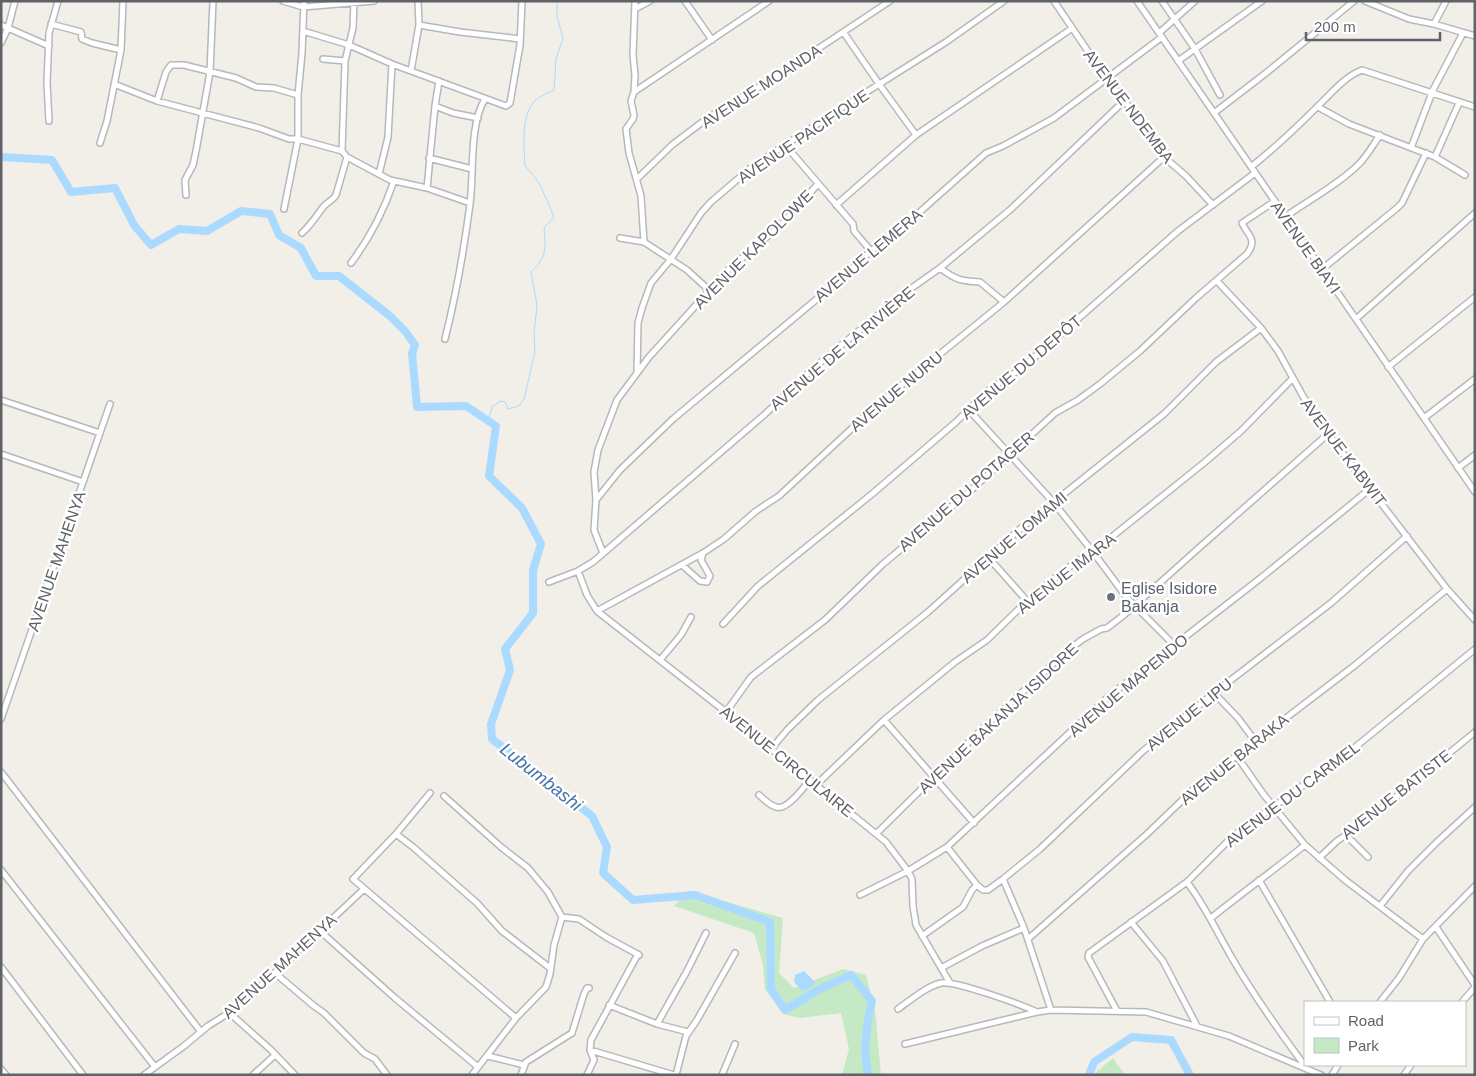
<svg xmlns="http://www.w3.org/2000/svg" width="1476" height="1076" font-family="Helvetica,sans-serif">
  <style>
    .green { fill: #c5e8c5 }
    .water { fill: #aadaff }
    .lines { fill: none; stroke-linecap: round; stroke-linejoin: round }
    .stream { stroke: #aadaff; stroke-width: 1 }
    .river { stroke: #aadaff; stroke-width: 8 }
    .minor-casing { stroke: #b5b8bc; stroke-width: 8 }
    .minor { stroke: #fff; stroke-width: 5 }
    .worship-dot { fill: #6b7280; stroke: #fff; stroke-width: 2 }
    .labels { text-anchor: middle; stroke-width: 5; stroke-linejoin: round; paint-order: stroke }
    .street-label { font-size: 16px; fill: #5f6368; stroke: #fff }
    .worship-label { font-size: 16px; fill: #5b616d; stroke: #fff; text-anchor: start }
    .water-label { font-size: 18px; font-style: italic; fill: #4174aa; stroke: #fff }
  </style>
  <rect width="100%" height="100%" fill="#f1efe8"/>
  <path class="green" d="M 688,891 L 783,918 L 779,973 L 794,988 L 843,969 L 866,975 L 875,1009 L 881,1075 L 842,1075 L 849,1049 L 841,1013 L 800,1018 L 783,1014 L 765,989 L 763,965 L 754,933 L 674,906 Z
    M 1113,1058 L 1125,1075 L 1093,1075 Z"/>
  <path class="water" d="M 804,971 L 815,982 L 812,987 L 802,991 L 794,982 L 795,975 Z"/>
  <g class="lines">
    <path class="stream" d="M 485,419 L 490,415 L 492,407 L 500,401 L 505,402 L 508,409 L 519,406 L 524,399 L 535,352 L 534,334 L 537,305 L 531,272 C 547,257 546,249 544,228 L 554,217 C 550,209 548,201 544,194 C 540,183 533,174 525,166 C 524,147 521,119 533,103 C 537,97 548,93 554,90 L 556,59 L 563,38 L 557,16 L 557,1"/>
    <path class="river" d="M 1,157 L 52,160 L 71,192 L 115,188 L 134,225 L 151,245 L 179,229 L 207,231 L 241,211 L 270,214 L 279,235 L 301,248 L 316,276 L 339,276 L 390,316 L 405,331 L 415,345 L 412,353 L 417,407 L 466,406 L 496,426 L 489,476 L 522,508 L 541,544 L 533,570 L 533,613 L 505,649 L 510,670 L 491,724 L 492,739 L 592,816 L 607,847 L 603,873 L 633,900 L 695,895 L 770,922 L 771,989 L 785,1010 L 820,989 L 851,975 L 872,1001 C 866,1025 863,1050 868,1075
      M 1089,1075 L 1094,1062 L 1132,1037 L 1171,1040 L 1190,1075"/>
    <g class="minor-casing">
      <path id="minor" d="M 283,1 L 303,7 L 374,1
        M 418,1 L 419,25 L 460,32 L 520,39
        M 635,1 L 633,55 L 635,75 L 634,92 L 631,101 L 634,115 L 633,119 L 626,129 L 629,153 L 641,196 L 644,242
        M 685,1 L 712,40
        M 1054,1 L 1106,78 L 1165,152 L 1166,155 L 1164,157
        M 1137,1 L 1475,492
        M 1162,1 L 1195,49 L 1220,95
        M 1365,1 L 1409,19 L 1434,24 L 1475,36
        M 635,9 L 650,1
        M 51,24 L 81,32 L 82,39 L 92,43 L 121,50
        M 1434,24 L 1446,1
        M 1,25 L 49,46
        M 303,31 L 349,45 L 392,64 L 506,106 L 510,103 L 520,45 L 522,1
        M 844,33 L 879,84 L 916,135
        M 1159,33 L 1195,1
        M 1,43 L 8,28 L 15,1
        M 323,59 L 345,61 L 353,28 L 354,2
        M 345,61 L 342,151 L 347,157 L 390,180 L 427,188 L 470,203
        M 1178,61 L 1262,1
        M 411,71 L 419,25
        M 439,81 L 435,106 L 453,113 L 478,118
        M 114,84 L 157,101 L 259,128 L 289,139 L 298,139 L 342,151
        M 634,92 L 769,1
        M 298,95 L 302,53 L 304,1
        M 157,101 L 166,72 L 171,65 L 184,65 L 236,78 L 256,87 L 274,88 L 298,95 L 298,139 L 284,209
        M 1318,107 L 1349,124 L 1435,157 L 1465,175
        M 1214,113 L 1266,73 L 1354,1
        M 49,121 L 47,83 L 49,33 L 58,1
        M 100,143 L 107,121 L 121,50 L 123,1
        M 786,146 L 853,224 L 854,231 L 871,251
        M 1411,148 L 1433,90 L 1463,33
        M 1164,157 L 1186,176 L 1213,205
        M 1435,157 L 1459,103
        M 429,158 L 472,169
        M 1251,167 C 1275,148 1296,128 1317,107 C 1331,94 1345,76 1362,70 L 1475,107
        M 379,174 L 388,137 L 392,64
        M 637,179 L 672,145 L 705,120 L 783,72 L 890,1
        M 427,188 L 435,106
        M 186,195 L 185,180 L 193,165 L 196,151 L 210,72 L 213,1
        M 836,205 L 916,135 L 1071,29
        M 1285,217 C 1309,200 1339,184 1359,164 C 1367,156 1373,145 1380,135
        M 302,233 C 311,225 317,215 324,206 C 328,202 333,200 336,195 L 347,157
        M 620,238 L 644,242 L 687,270 L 709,290
        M 351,263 C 370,238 384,210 394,181
        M 940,268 C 956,280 961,281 980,282 L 1004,302
        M 1321,270 L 1397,208 L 1402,203 L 1426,153
        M 1217,281 L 1261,328 L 1278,351 L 1304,398 L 1328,434 L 1447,589 L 1475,620
        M 1356,319 L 1475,213
        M 445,339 C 456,295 464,250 470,204 C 474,174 469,124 485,99
        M 1388,367 L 1475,297
        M 637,373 L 638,323 L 642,308 L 651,283 L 671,259 L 701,213 L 711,202 L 753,166 L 854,100 L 946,42 L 1004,1
        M 1,400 L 100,433
        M 969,410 L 1054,503 L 1093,552 L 1128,599 L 1174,645
        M 1424,418 L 1475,379
        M 1,454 L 83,482
        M 1458,468 L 1475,455
        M 596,500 L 620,470 L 673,419 L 842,278 L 871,251 L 913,218 L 986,153 L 1003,146 L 1054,118 L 1162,37
        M 603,553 L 594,530 L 596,500 L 594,472 L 598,450 L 617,400 L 649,357 L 727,271 L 783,223 L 818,184
        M 988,557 L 1027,601
        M 682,565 L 700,581 L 707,582 L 710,576 L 701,560 L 703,553
        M 578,571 L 587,595 L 597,611 L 726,712 L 886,842 L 908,871 L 912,879 L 913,906 L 916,925 L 950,983
        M 549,582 L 578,571 L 593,562 L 764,415 L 816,366 L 906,292 L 940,268 L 1011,209 L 1125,100
        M 597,611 L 703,553 L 724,539 L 756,511 L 779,496 L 876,406 L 1004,302 L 1164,157
        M 723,624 L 758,586 L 872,494 L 956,422 L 987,391 L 1022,368 L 1178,231 L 1255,173
        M 660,660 L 681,635 L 691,617
        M 1214,693 L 1238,718 L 1255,741
        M 726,712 L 751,677 L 825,620 L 883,564 L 969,492 L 1055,413 L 1078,400 L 1100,384 L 1140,351 L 1196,298 L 1247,254 C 1258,239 1248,236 1242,223 L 1275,201
        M 1,719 L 110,404
        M 884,720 L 974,823
        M 771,749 L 788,729 L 818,700 L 928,612 L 1020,529 L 1164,414 L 1216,362 L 1261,328
        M 1236,755 L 1264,795 L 1305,845 L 1345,880 L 1423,939
        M 1,772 L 201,1032
        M 816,785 L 884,720 L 955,662 L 987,640 L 1027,601 L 1051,581 L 1077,561 L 1093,552 L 1205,462 L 1241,431 L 1292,379
        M 430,793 L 396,834 L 353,879 L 516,1018
        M 759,795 C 764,799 769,805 776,807 C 787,811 803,788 810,780
        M 444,796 L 501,847 L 528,868 L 548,892 L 562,917 L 554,945 L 550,974 L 546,987 L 516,1018 L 472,1075
        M 877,833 L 982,729 L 1066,652 L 1083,639 L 1101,629 L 1107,628 L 1124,615 L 1201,546 L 1328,434
        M 396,834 L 413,847 L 477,903 L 502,931 L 550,968
        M 1346,835 L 1368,857
        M 947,847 L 977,885 L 983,890 L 988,890 L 1003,879 L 1040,849 L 1143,751 L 1214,693 L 1331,603 L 1407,536
        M 1319,858 L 1337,841 L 1364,823 L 1475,732
        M 1,870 L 155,1067
        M 1003,879 L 1024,928 L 1051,1010
        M 1259,880 L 1330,1002
        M 1187,882 C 1205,906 1217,932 1232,958 C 1254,996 1279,1031 1305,1066
        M 860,895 L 908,871 L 947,847 L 1108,697 L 1262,577 L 1371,488
        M 1380,906 L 1408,871 L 1437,842 L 1475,807
        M 562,917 L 579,919 L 606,937 L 639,955
        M 1211,918 C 1242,893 1274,870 1305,845
        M 1131,922 L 1163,961 L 1197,1026
        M 1436,927 L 1475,985
        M 320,931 L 395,998 L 478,1067
        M 922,936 L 963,907 L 972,890 L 977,885
        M 1028,939 L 1147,834 L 1197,786 L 1354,666 L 1447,589
        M 1,967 L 83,1075
        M 941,968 L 982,946 L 1024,928
        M 275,973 L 314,1006 L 324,1013 L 364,1053 L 375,1059 L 387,1075
        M 1380,1002 L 1399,978 L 1423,939 L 1475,886
        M 1462,1002 L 1475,987
        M 609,1005 L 657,1024 L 688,1032
        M 898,1009 C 911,1000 925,987 941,983 C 954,980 1022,1005 1037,1012
        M 1117,1011 L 1088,957 L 1089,953 L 1187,882 L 1233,836 L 1348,753 L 1475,649
        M 227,1014 L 234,1017 L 270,1049 L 295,1075
        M 657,1024 L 687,971 L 706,933
        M 905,1044 L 1037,1012 L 1051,1010 L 1146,1012 L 1229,1036 L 1321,1075
        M 590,1050 L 674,1075
        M 488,1056 L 524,1065
        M 1,1069 L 6,1075
        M 144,1075 L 184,1046 L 208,1026 L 227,1014 L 253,993 L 363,890
        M 253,1075 L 275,1055
        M 521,1075 L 526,1062 L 572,1033 L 584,994 L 587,988 L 589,988
        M 587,1075 L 594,1060 L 590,1050 L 591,1040 L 638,954
        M 676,1075 L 686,1036 L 697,1020 L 735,953
        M 722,1075 L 735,1044
        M 1332,1075 L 1338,1065
        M 1404,1075 L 1411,1065"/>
    </g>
    <use href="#minor" class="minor"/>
  </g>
  <circle class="worship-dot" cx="1111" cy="597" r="5"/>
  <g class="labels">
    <g class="street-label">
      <text transform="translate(761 86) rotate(-33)" y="6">AVENUE MOANDA</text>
      <text transform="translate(1129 106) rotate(53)" y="6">AVENUE NDEMBA</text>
      <text transform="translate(803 136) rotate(-34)" y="6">AVENUE PACIFIQUE</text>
      <text transform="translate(1306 247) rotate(55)" y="6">AVENUE BIAYI</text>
      <text transform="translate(753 249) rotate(-45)" y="6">AVENUE KAPOLOWE</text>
      <text transform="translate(868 255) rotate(-40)" y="6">AVENUE LEMERA</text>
      <text transform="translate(842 348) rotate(-40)" y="6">AVENUE DE LA RIVIÈRE</text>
      <text transform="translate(1021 367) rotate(-40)" y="6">AVENUE DU DEPÔT</text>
      <text transform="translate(896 391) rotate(-40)" y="6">AVENUE NURU</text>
      <text transform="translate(1344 452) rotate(53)" y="6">AVENUE KABWIT</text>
      <text transform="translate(966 491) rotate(-41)" y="6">AVENUE DU POTAGER</text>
      <text transform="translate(1014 537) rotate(-40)" y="6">AVENUE LOMAMI</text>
      <text transform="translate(56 561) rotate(-71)" y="6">AVENUE MAHENYA</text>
      <text transform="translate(1066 573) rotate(-38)" y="6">AVENUE IMARA</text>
      <text transform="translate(1128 685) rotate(-40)" y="6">AVENUE MAPENDO</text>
      <text transform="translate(1189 714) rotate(-39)" y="6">AVENUE LIPU</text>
      <text transform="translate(998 718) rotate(-43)" y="6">AVENUE BAKANJA ISIDORE</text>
      <text transform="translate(1234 759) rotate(-39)" y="6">AVENUE BARAKA</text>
      <text transform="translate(787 761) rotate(39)" y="6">AVENUE CIRCULAIRE</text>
      <text transform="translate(1292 794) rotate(-37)" y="6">AVENUE DU CARMEL</text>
      <text transform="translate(1396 794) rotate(-38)" y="6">AVENUE BATISTE</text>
      <text transform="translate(279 966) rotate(-42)" y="6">AVENUE MAHENYA</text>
    </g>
    <g class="worship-label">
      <text x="1121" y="594">Eglise Isidore<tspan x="1121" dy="18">Bakanja</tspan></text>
    </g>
    <g class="water-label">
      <text transform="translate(541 777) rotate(38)" y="6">Lubumbashi</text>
    </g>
  </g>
  <rect width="1476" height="1076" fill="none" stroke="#5f6368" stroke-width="5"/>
  <rect x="1304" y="1001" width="162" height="65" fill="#ffffff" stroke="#bfc1c3"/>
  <rect x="1314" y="1017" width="25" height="8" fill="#ffffff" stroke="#bfc1c3"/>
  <text x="1348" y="1026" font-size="15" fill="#5f6368">Road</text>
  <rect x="1314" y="1038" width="25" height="15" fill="#c5e8c5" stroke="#bfc1c3"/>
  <text x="1348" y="1051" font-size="15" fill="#5f6368">Park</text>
  <path d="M1306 32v8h134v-8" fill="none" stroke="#5f6368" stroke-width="2.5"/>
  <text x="1314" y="32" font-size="15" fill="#5f6368" stroke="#ffffff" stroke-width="4" paint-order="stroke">200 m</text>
</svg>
